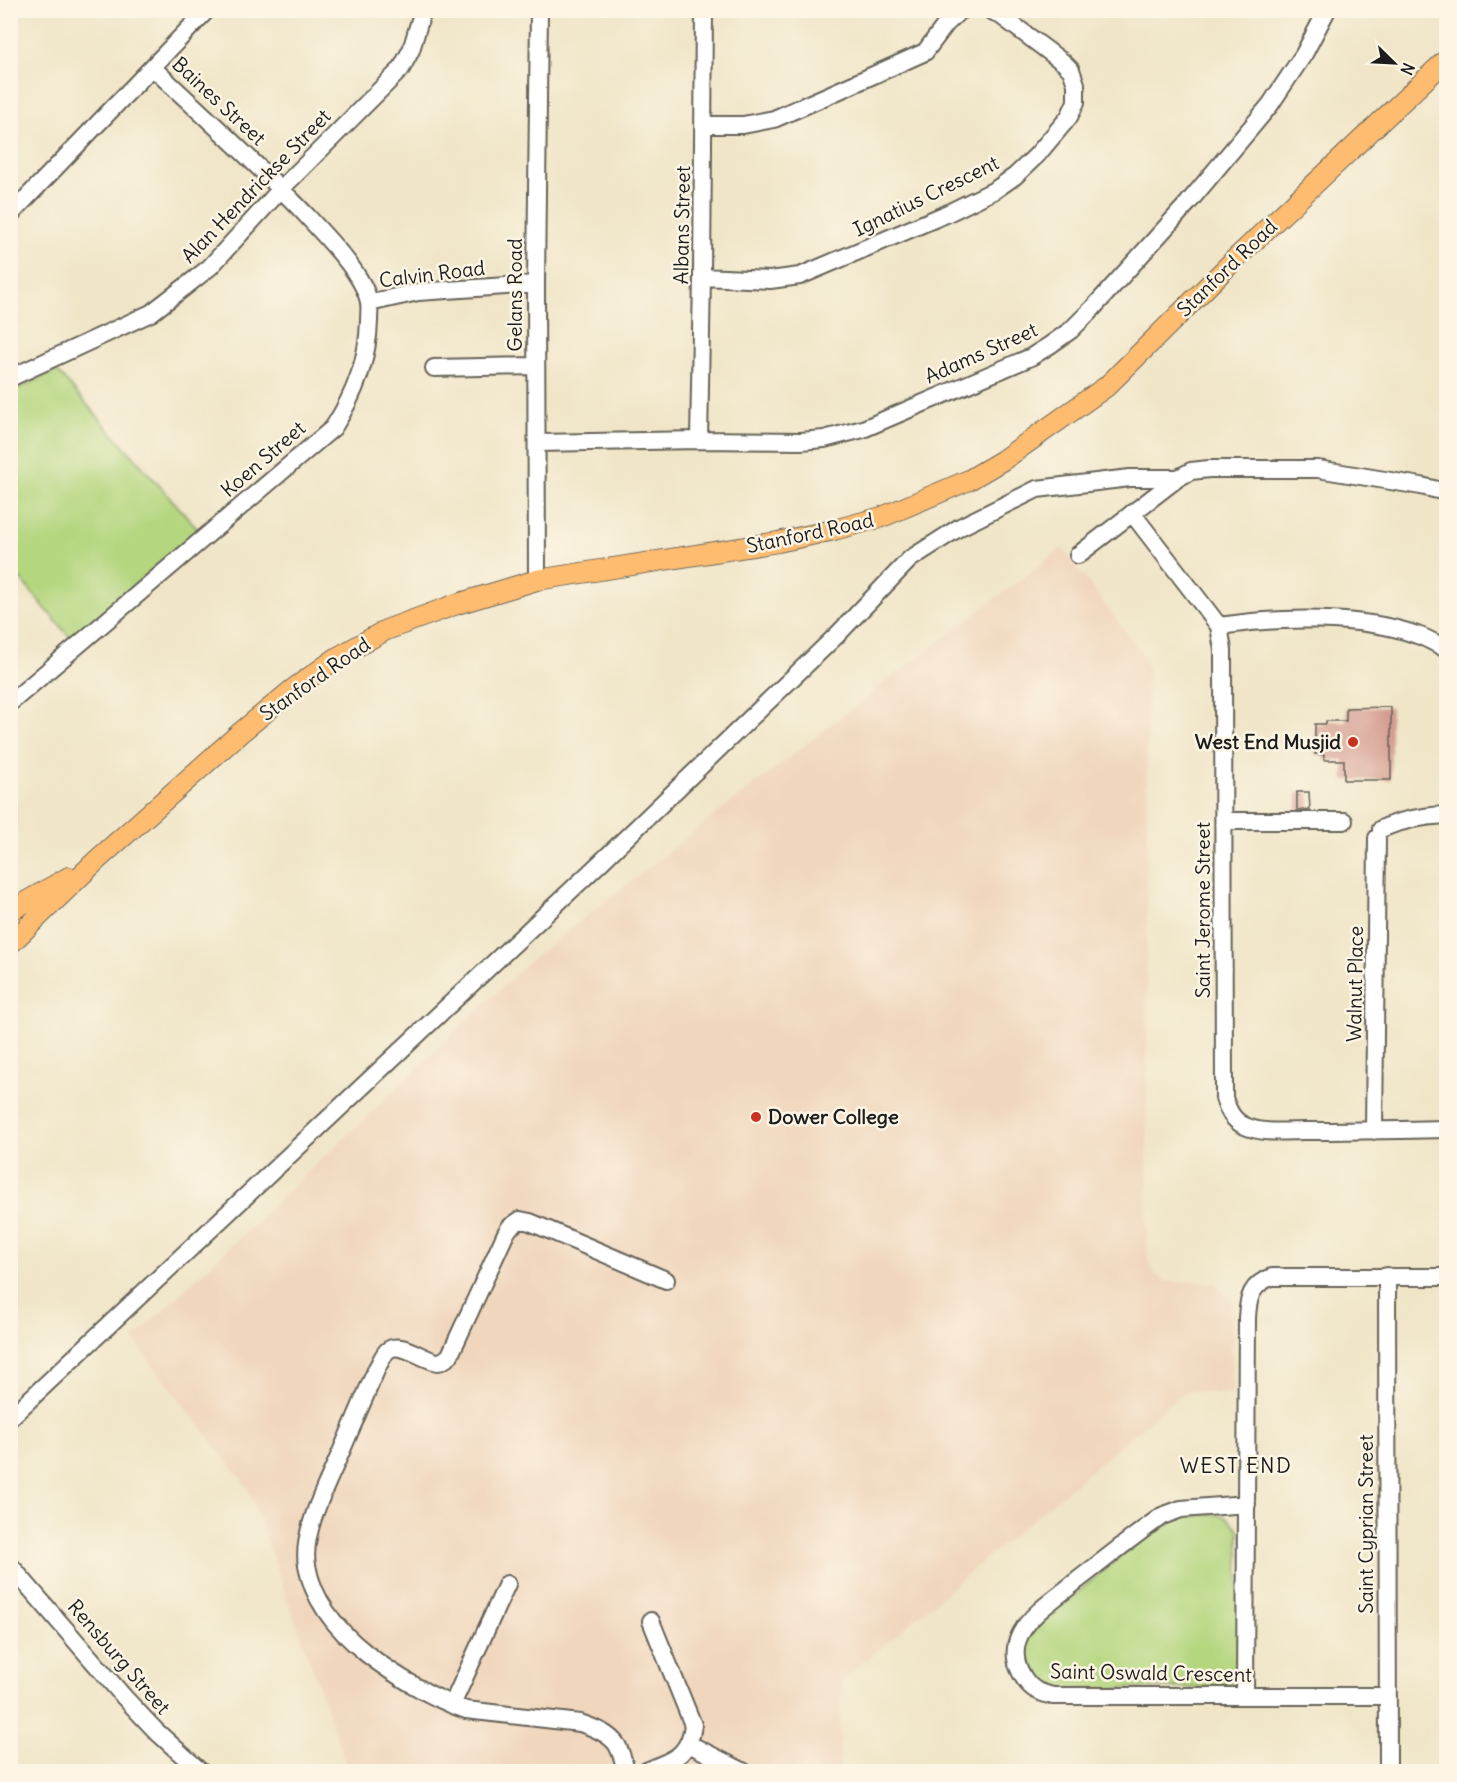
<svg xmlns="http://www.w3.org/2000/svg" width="1457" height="1782" font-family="Delius,sans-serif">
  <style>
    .built { fill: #f0d6bc }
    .green { fill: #b4d67e; stroke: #68794d; stroke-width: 1.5 }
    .building { fill: #d49c90 }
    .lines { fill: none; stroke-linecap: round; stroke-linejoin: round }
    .minor-casing { stroke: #666258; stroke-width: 20 }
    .major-casing { stroke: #666258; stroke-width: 22 }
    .minor { stroke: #fff; stroke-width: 16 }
    .major { stroke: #fdbc70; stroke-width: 20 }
    .poi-dot { fill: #c8321e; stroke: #fcf5e5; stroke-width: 2 }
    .labels { text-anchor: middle; stroke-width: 5; stroke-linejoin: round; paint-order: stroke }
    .street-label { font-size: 20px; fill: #1c1c1c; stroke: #fcf5e5 }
    .poi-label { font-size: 20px; font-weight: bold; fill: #1c1c1c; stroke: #fcf5e5; text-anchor: end }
    .neighbourhood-label { font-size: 21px; letter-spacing: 1.5px; fill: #1c1c1c; stroke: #fcf5e5 }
  </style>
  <rect width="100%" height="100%" fill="#fcf5e5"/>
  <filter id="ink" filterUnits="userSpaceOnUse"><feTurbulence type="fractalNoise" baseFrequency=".0167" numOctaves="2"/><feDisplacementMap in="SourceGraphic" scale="12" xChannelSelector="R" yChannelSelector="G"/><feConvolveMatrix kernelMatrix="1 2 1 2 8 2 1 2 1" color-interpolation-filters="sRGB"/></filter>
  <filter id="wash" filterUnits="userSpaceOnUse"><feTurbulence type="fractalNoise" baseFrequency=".008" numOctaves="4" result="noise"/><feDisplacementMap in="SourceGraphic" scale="24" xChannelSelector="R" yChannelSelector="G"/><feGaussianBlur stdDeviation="1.35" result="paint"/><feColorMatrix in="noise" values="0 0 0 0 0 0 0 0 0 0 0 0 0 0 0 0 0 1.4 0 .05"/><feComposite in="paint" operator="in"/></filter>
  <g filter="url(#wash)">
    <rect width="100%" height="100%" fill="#f0e5c7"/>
    <path class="built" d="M 1062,548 L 1141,652 L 1145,658 L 1147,669 L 1147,1257 L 1154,1273 L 1165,1282 L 1214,1282 L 1232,1302 L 1232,1394 L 1190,1391 L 1180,1395 L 841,1681 L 840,1771 L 349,1771 L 248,1488 L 133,1339 L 532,959 L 851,709 Z"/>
    <path class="green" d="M 57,371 L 199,530 L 72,640 L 11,568 L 10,392 Z
      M 1210,1514 C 1224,1515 1230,1518 1239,1530 L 1238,1675 L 1233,1682 L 1215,1688 L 1055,1689 C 1035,1685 1016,1664 1025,1642 C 1027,1638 1030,1634 1033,1630 L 1149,1532 L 1178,1518 Z"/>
    <g id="blocks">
      <path class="building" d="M 1391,707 L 1391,780 L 1344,780 L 1344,760 L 1324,760 L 1324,755 L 1315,754 L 1315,724 L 1326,724 L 1326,721 L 1346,721 L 1346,708 Z
        M 1297,792 L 1309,792 L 1310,810 L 1297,810 Z"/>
    </g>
  </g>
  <g filter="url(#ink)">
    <use href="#blocks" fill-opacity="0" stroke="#666258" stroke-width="1.5"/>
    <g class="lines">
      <g class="minor-casing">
        <path id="minor" d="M 704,125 L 743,125 L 774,119 L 849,86 L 925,52 L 946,24 L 958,12 L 962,10
          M 10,215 L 207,10
          M 702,277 L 770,280 L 800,276 L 946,214 L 995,190 L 1015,176 L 1037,155 L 1069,117 L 1076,102 L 1076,84 L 1071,70 L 1064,63 L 1000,15 L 990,10
          M 369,303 L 418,292 L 536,284
          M 434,368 L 536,366
          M 10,378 L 151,313 L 186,286 L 210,267 L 281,189 L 401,69 L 411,50 L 423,10
          M 699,440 L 702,277 L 704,10
          M 537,443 L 699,440 L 801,441 L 824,439 L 863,429 L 1031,357 L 1050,345 L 1071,330 L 1093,308 L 1188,203 L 1270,105 L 1304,54 L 1327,10
          M 1132,513 L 1219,626 L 1223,650 L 1224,1098 C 1228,1110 1233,1121 1245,1126 C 1262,1134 1286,1131 1304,1131 C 1352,1131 1399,1130 1446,1129
          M 1078,555 L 1178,478 L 1191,471 L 1209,469 L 1318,469 L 1421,486 L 1446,492
          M 537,580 L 536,284 L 539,10
          M 1219,626 C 1277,617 1362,615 1417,635 C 1427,638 1437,644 1446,649
          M 10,703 L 333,428 C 354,396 368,359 369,321 C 369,315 370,308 369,302 C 363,274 328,239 308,217 C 259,165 205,117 153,68
          M 1224,821 L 1344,821
          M 1381,829 C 1401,820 1424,816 1446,815
          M 1374,1131 L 1377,838
          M 1387,1276 L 1388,1772
          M 10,1418 L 600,863 L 837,635 L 910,559 L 960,527 L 1037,489 L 1130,478 L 1178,478
          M 1247,1504 L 1181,1509 L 1162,1516 C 1132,1537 1103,1561 1074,1583 C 1056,1598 1032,1613 1021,1633 C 1014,1646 1014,1660 1021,1673 C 1029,1688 1036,1692 1053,1696 L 1387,1696
          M 10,1565 L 124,1697 L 156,1731 L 201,1772
          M 1245,1696 L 1247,1318 C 1248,1298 1251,1284 1272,1277 L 1446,1277
          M 452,1705 L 507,1584
          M 689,1744 L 744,1772
          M 627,1772 C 624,1763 621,1752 617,1745 C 609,1733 592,1727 580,1723 L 466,1710 C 434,1699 394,1675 367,1654 C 338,1631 313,1602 307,1565 C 301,1532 328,1482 341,1452 C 353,1424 365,1396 377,1368 C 380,1363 383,1355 387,1351 C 399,1339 424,1361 438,1362 C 443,1362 447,1358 450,1355 L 506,1233 L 510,1227 L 520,1220 L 530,1222 L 666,1280
          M 644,1772 C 671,1760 689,1758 693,1725 L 651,1621"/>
      </g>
      <g class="major-casing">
        <path id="major" d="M 10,911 L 69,877
          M 10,944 L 97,860 L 240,733 L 292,690 L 338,657 L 386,630 L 457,604 L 537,580 L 778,542 L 834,530 L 882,517 L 969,480 L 1003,460 L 1107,386 L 1233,261 L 1446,60"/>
      </g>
      <use href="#minor" class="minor"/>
      <use href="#major" class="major"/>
    </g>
  </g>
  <g class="poi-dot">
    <circle cx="1353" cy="742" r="6"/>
    <circle cx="756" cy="1117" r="6"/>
  </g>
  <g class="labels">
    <g class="street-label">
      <text transform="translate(219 101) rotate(43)" y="7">Baines Street</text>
      <text transform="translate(256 186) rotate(-46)" y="7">Alan Hendrickse Street</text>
      <text transform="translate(926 196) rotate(-26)" y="7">Ignatius Crescent</text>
      <text transform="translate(682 225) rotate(-89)" y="7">Albans Street</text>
      <text transform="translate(1227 268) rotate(-44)" y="7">Stanford Road</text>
      <text transform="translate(432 274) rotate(-7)" y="7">Calvin Road</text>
      <text transform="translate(515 295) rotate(-90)" y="7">Gelans Road</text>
      <text transform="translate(981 353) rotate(-24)" y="7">Adams Street</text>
      <text transform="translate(263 459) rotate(-41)" y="7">Koen Street</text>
      <text transform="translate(810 533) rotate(-12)" y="7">Stanford Road</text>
      <text transform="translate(315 679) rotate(-35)" y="7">Stanford Road</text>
      <text transform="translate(1203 910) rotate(-90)" y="7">Saint Jerome Street</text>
      <text transform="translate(1355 984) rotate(-89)" y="7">Walnut Place</text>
      <text transform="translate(1366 1524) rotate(-90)" y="7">Saint Cyprian Street</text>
      <text transform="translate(119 1657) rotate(49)" y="7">Rensburg Street</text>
      <text transform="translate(1151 1673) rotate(1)" y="7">Saint Oswald Crescent</text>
    </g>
    <g class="poi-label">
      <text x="1341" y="749">West End Musjid</text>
      <text x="768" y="1124" text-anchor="start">Dower College</text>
    </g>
    <g class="neighbourhood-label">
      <text x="1236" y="1473">WEST END</text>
    </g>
  </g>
  <rect width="1457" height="1782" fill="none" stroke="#fcf5e5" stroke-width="36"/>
  <g transform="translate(1394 63) rotate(114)" stroke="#fcf5e5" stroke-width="4.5" paint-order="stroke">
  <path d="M0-4.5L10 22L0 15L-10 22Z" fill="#1c1c1c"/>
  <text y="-9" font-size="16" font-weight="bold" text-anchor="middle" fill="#1c1c1c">N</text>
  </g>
</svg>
